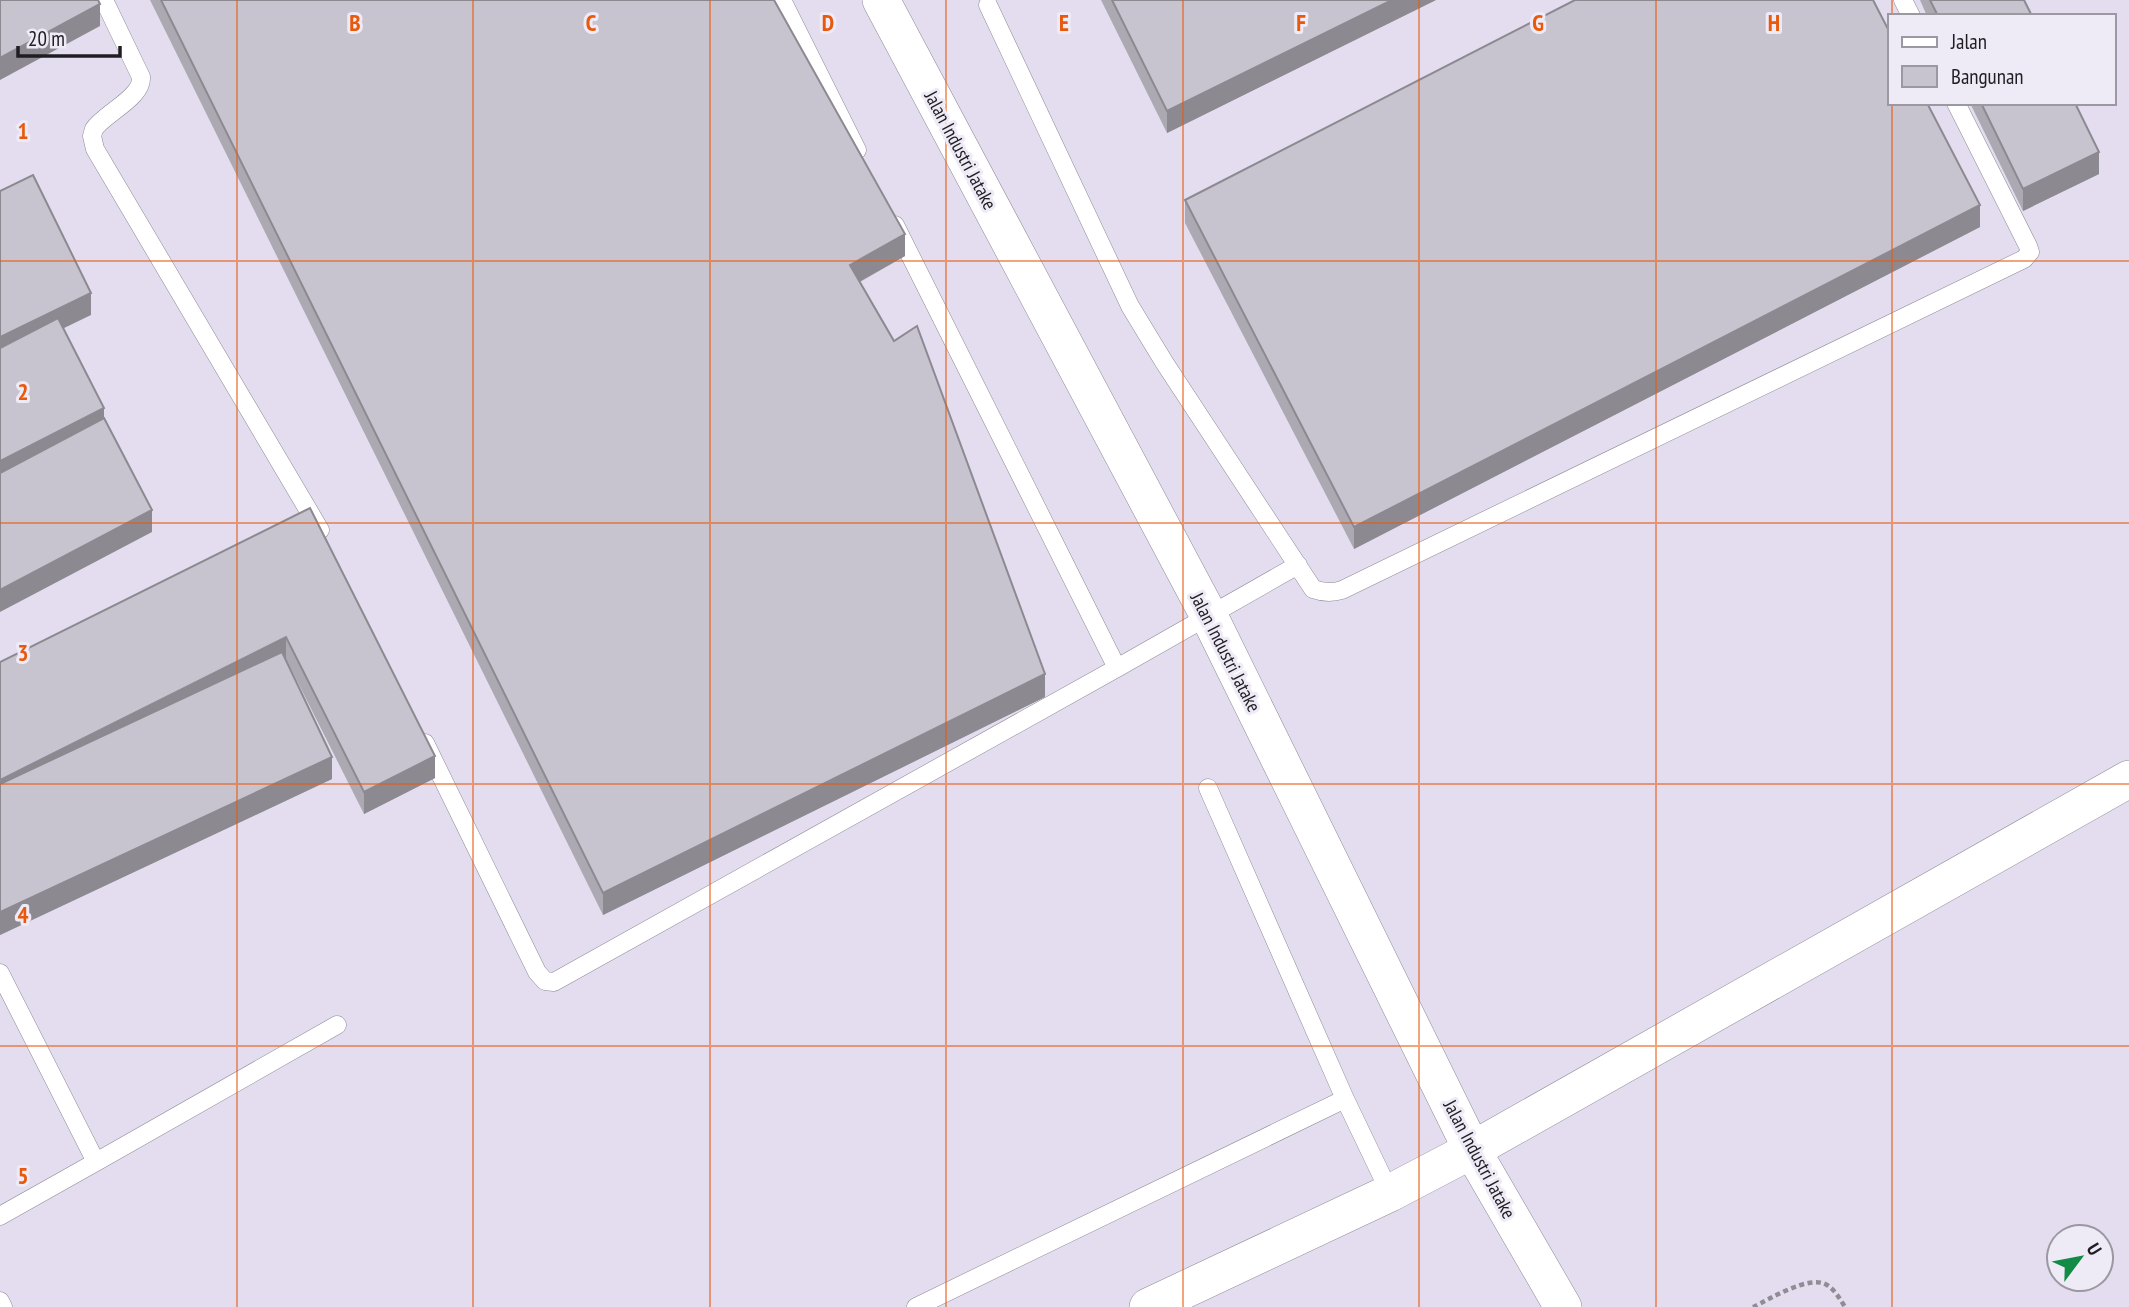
<svg xmlns="http://www.w3.org/2000/svg" width="2129" height="1307" font-family="'PT Sans Narrow',sans-serif">
  <style>
    .built { fill: #e3ddef; fill-rule: evenodd }
    .lines { fill: none; stroke-linecap: round; stroke-linejoin: round }
    .lane-casing { stroke: #8e8b95; stroke-width: 19 }
    .street-casing { stroke: #8e8b95; stroke-width: 38 }
    .path { stroke: #8f8c94; stroke-width: 4.5; stroke-dasharray: 5 3.5; stroke-linecap: butt }
    .lane { stroke: #fff; stroke-width: 18 }
    .street { stroke: #fff; stroke-width: 37 }
    .wall { fill: #aca9b2 }
    .shaded-wall { fill: #8c8991 }
    .building { fill: #c8c4cf; stroke: #8c8991; stroke-width: 2 }
    .grid { fill: none; stroke: #e8590c; stroke-width: 2; stroke-opacity: 0.55 }
    .labels { text-anchor: middle; stroke-width: 6; stroke-linejoin: round; paint-order: stroke }
    .street-label { font-size: 19px; fill: #201e22; stroke: #eeeaf6 }
    .grid-label { font-size: 23px; text-anchor: middle; font-weight: bold; fill: #e8590c; stroke: #eeeaf6; stroke-width: 6; stroke-linejoin: round; paint-order: stroke }
  </style>
  <rect width="100%" height="100%" fill="#eeeaf6"/>
  <path class="built" d="M 0,0 L 2129,0 L 2129,1307 L 0,1307 ZM 1889,16 L 2113,16 L 2113,103 L 1889,103 ZM 2059,1237 L 2101,1237 L 2101,1279 L 2059,1279 Z"/>
  <g class="lines">
    <g class="lane-casing">
      <path id="lane" d="M 104,0 L 141,77 C 143,97 105,113 94,129 L 92,136 L 95,149 L 320,530
        M 782,0 L 857,150
        M 1903,0 L 1911,16
        M 988,5 L 1130,306 L 1164,362 L 1313,589 C 1324,593 1332,593 1342,590 L 2024,259 L 2030,252 L 2028,246 L 1956,103
        M 895,225 L 1117,668 L 1298,565
        M 425,743 L 537,972 L 545,981 L 554,982 L 1117,668
        M 1208,788 L 1345,1099 L 1390,1193
        M 0,973 L 96,1162 L 0,1216
        M 96,1162 L 337,1025
        M 0,1301 L 3,1307
        M 916,1307 L 1345,1099"/>
    </g>
    <g class="street-casing">
      <path id="street" d="M 881,0 L 1209,616 L 1472,1150 L 1563,1307
        M 1148,1307 L 1390,1193 L 1472,1150 L 2129,779"/>
    </g>
    <path class="path" d="M 1753,1307 C 1770,1299 1810,1274 1827,1285 C 1835,1290 1840,1299 1845,1307"/>
    <use href="#lane" class="lane"/>
    <use href="#street" class="street"/>
  </g>
  <path class="wall" d="M 150,0 L 774,0 L 905,256 L 860,282 L 1045,697 L 603,915 Z
    M 1101,0 L 1436,0 L 1167,133 Z
    M 1920,0 L 2024,0 L 2032,16 L 1927,16 Z
    M 1970,103 L 2075,103 L 2099,174 L 2023,211 Z
    M 1185,200 L 1980,227 L 1354,549 L 1185,223 Z
    M 310,508 L 435,778 L 364,814 L 286,659 L 332,779 L 0,935 Z"/>
  <path class="shaded-wall" d="M 1392,0 L 1436,0 L 1167,133 L 1167,111 Z
    M 100,4 L 100,26 L 0,80 L 0,58 Z
    M 2099,152 L 2099,174 L 2023,211 L 2023,189 Z
    M 1980,205 L 1980,227 L 1354,549 L 1354,527 Z
    M 905,234 L 905,256 L 850,287 L 850,265 Z
    M 91,293 L 91,315 L 0,359 L 0,337 Z
    M 104,408 L 104,430 L 0,483 L 0,461 Z
    M 152,510 L 152,532 L 0,612 L 0,590 Z
    M 286,637 L 286,659 L 0,802 L 0,780 Z
    M 1045,674 L 1045,697 L 603,915 L 603,893 Z
    M 435,756 L 435,778 L 364,814 L 364,792 Z
    M 332,757 L 332,779 L 0,935 L 0,912 Z"/>
  <path class="building" d="M 0,0 L 98,0 L 100,4 L 0,58 Z
    M 161,0 L 774,0 L 905,234 L 850,265 L 894,341 L 917,326 L 1045,674 L 603,893 Z
    M 1112,0 L 1392,0 L 1167,111 Z
    M 1575,0 L 1873,0 L 1889,31 L 1889,103 L 1927,103 L 1980,205 L 1354,527 L 1185,200 Z
    M 1930,0 L 2024,0 L 2032,16 L 1938,16 Z
    M 1981,103 L 2075,103 L 2099,152 L 2023,189 Z
    M 33,175 L 91,293 L 0,337 L 0,191 Z
    M 58,318 L 104,408 L 0,461 L 0,348 Z
    M 104,418 L 152,510 L 0,590 L 0,473 Z
    M 310,508 L 435,756 L 364,792 L 286,637 L 0,780 L 0,662 Z
    M 282,652 L 332,757 L 0,912 L 0,784 Z"/>
  <path class="grid" d="M 237,0 L 237,1307M 473,0 L 473,1307M 710,0 L 710,1307M 946,0 L 946,1307M 1183,0 L 1183,1307M 1419,0 L 1419,1307M 1656,0 L 1656,1307M 1892,0 L 1892,16M 1892,103 L 1892,1307M 0,261 L 2129,261M 0,523 L 2129,523M 0,784 L 2129,784M 0,1046 L 2129,1046"/>
  <g class="labels">
    <g class="street-label">
      <text transform="translate(961 150) rotate(62)" y="7">Jalan Industri Jatake</text>
      <text transform="translate(1226 652) rotate(63)" y="7">Jalan Industri Jatake</text>
      <text transform="translate(1480 1159) rotate(62)" y="7">Jalan Industri Jatake</text>
    </g>
  </g>
  <g class="grid-label">
    <text x="355" y="31">B</text>
    <text x="591" y="31">C</text>
    <text x="828" y="31">D</text>
    <text x="1064" y="31">E</text>
    <text x="1301" y="31">F</text>
    <text x="1538" y="31">G</text>
    <text x="1774" y="31">H</text>
    <text x="23" y="139">1</text>
    <text x="23" y="400">2</text>
    <text x="23" y="661">3</text>
    <text x="23" y="923">4</text>
    <text x="23" y="1184">5</text>
  </g>
  <rect x="1888" y="14" width="228" height="91" fill="#eeeaf6" stroke="#9c98a1" stroke-width="2"/>
  <rect x="1902" y="37" width="35" height="10" fill="#ffffff" stroke="#9c98a1" stroke-width="2"/>
  <text x="1951" y="49" font-size="21" fill="#201e22">Jalan</text>
  <rect x="1902" y="66" width="35" height="21" fill="#c8c4cf" stroke="#9c98a1" stroke-width="2"/>
  <text x="1951" y="84" font-size="21" fill="#201e22">Bangunan</text>
  <g transform="translate(2080 1258) rotate(58)"><circle r="33" fill="#eeeaf6" stroke="#9c98a1" stroke-width="2"/>
  <path d="M0-5L12 26L0 18L-12 26Z" fill="#118b46"/>
  <text y="-10" font-size="19" font-weight="bold" text-anchor="middle" fill="#201e22">U</text>
  </g>
  <path d="M18 46v10h102v-10" fill="none" stroke="#201e22" stroke-width="3.5"/>
  <text x="28" y="46" font-size="21" fill="#201e22" stroke="#eeeaf6" stroke-width="5" paint-order="stroke">20 m</text>
</svg>
